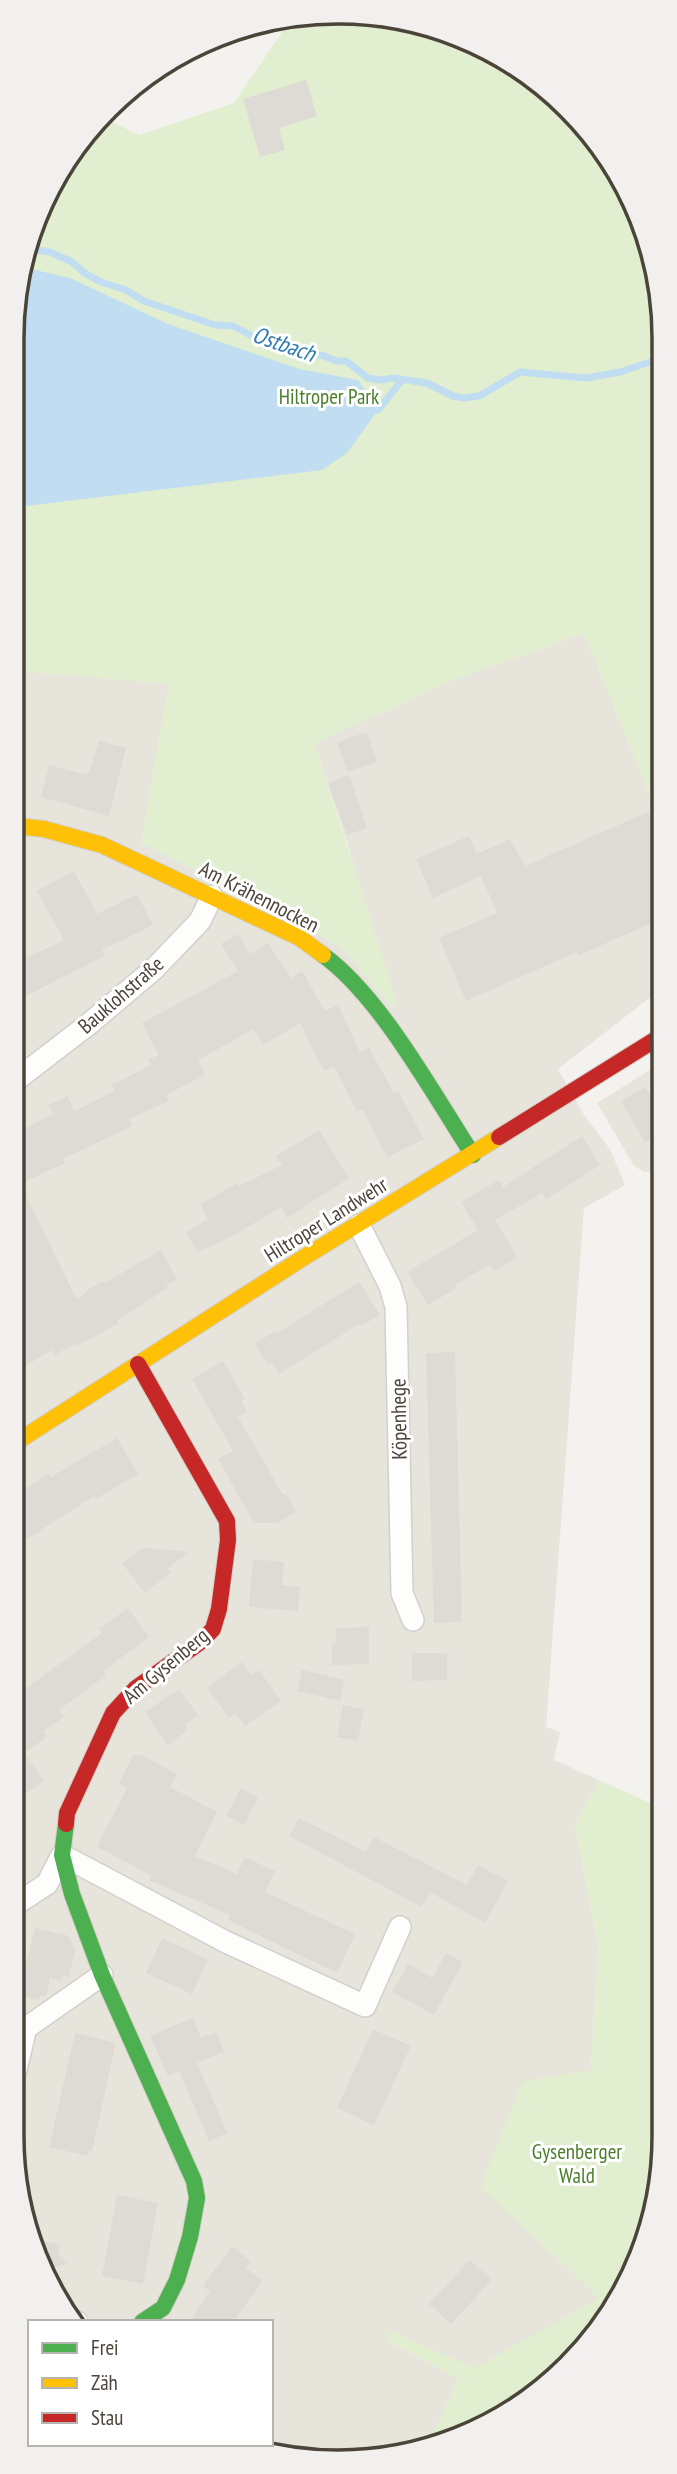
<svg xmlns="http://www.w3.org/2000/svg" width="677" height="2474" font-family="'PT Sans Narrow',sans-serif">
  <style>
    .residential { fill: #e7e4dc }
    .green { fill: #e1eecf }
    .water { fill: #c0ddf1 }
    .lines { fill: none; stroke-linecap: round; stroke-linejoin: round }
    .stream { stroke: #c0ddf1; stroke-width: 7 }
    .building { fill: #dedbd6 }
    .street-casing { stroke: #d2d0cb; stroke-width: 24 }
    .fast-casing { stroke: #d3cfc5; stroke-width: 18 }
    .slow-casing { stroke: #d3cfc5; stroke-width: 18 }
    .jam-casing { stroke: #d3cfc5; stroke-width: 18 }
    .street { stroke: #fdfdfc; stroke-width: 21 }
    .fast { stroke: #4caf50; stroke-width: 16 }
    .slow { stroke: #ffc107; stroke-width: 16 }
    .jam { stroke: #c62828; stroke-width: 16 }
    .labels { text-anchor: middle; stroke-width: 6; stroke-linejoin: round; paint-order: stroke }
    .park-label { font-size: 21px; fill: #4a7f2a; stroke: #fff }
    .street-label { font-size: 21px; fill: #4b4439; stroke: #fff }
    .water-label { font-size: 23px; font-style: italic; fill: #2e7ab2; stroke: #fff }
    .rim { fill: none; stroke: #4b4439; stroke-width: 3.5 }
  </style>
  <rect width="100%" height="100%" fill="#f4f2ee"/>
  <path class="residential" d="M 584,633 L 661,822 L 661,989 L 558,1069 L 584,1115 L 610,1149 L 625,1185 L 584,1208 L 546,1727 L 560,1732 L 554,1760 L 599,1780 L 575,1826 L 598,1946 L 591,2070 L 600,2298 L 474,2369 L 386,2340 L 459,2379 L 425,2450 L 317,2461 L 261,2444 L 271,2444 L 271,2322 L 75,2322 L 37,2260 L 12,2135 L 17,671 L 169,683 L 142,843 L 295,919 L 340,947 L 392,1006 L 350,852 L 314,743 L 451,681 Z
    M 661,1063 L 660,1172 L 644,1172 L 634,1166 L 597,1103 Z"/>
  <path class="green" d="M 402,18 L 501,56 L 584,123 L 631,195 L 662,296 L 661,822 L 584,633 L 451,681 L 314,743 L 397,1001 L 392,1006 L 340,947 L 295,919 L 141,843 L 168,684 L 17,671 L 18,275 L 67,158 L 106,119 L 139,135 L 234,103 L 291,19 Z
    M 599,1780 L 659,1807 L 659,2199 L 621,2299 L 537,2395 L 425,2450 L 459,2379 L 386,2340 L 391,2331 L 474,2368 L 599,2298 L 480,2187 L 523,2081 L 591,2070 L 598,1946 L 575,1826 Z"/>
  <path class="water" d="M 22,267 L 70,278 L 168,324 L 299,369 L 358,380 L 378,410 L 347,453 L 322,470 L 18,507 L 18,275 Z"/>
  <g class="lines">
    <path class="stream" d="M 29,249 L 50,252 L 72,262 L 86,274 L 101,282 L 126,290 L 144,301 L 215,325 L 233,326 L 260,340 L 289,345 L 306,356 L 322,355 L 336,361 L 346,361 L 368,378 L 381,380 L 394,378 L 427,383 L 453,396 L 464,398 L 479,396 L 520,372 L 586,378 L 620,372 L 662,358
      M 378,410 L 402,380"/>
  </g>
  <path class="building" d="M 306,80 L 317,116 L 279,128 L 285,150 L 260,157 L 243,99 Z
    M 367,732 L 377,762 L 348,772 L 337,742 Z
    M 99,741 L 126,748 L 109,816 L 41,797 L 49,765 L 88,775 Z
    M 349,775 L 367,828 L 347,835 L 328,783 Z
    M 648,812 L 661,843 L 661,919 L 579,955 L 577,952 L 466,1001 L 439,938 L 497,913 L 481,876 L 433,898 L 416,859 L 469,836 L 477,854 L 510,839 L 525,866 Z
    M 74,871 L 97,914 L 137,894 L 153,925 L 102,950 L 105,956 L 16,1001 L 16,963 L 64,940 L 37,891 Z
    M 238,934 L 250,954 L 268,943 L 291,978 L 302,971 L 325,1011 L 338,1005 L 360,1052 L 369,1048 L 394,1093 L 398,1091 L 424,1139 L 387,1157 L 363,1109 L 357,1112 L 334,1066 L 324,1071 L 300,1023 L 263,1045 L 254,1029 L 198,1060 L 205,1075 L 166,1095 L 169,1101 L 129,1119 L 132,1126 L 63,1159 L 65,1163 L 20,1184 L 77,1300 L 90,1288 L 104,1281 L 105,1283 L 161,1250 L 177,1279 L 166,1285 L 168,1288 L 117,1320 L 119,1323 L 77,1346 L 75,1343 L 55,1355 L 52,1350 L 15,1372 L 16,1133 L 53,1114 L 48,1105 L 67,1096 L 75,1111 L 115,1091 L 112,1085 L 151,1065 L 149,1059 L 159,1055 L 142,1023 L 238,971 L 221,944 Z
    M 645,1087 L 661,1112 L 660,1133 L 645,1142 L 621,1101 Z
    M 319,1130 L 349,1178 L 287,1218 L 281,1207 L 231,1237 L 198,1252 L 186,1232 L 208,1219 L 200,1204 L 238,1183 L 239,1186 L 282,1165 L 276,1156 Z
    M 582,1136 L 600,1165 L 546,1199 L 542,1193 L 495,1220 L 517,1257 L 495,1271 L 490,1264 L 455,1285 L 457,1288 L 428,1305 L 407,1272 L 478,1230 L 461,1202 L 499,1180 L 503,1187 Z
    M 359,1282 L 380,1315 L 361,1326 L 359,1324 L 279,1374 L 272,1363 L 268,1365 L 255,1344 L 276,1330 L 277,1333 Z
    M 455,1352 L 462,1622 L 434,1623 L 426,1353 Z
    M 223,1361 L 245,1399 L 241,1401 L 247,1412 L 238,1417 L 283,1495 L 286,1494 L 296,1511 L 277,1523 L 254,1523 L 218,1459 L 233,1451 L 192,1379 Z
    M 117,1438 L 138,1474 L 96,1499 L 94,1496 L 21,1543 L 14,1531 L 14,1496 L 49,1473 L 51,1477 Z
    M 142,1548 L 189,1552 L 168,1568 L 171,1572 L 145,1593 L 122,1563 Z
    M 253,1559 L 284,1562 L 282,1585 L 300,1587 L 298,1611 L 249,1607 Z
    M 128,1608 L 149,1637 L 103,1671 L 106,1675 L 59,1710 L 64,1717 L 43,1731 L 47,1737 L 24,1753 L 44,1781 L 13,1803 L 14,1697 L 102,1633 L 99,1629 Z
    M 369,1627 L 369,1664 L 332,1665 L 332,1643 L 336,1643 L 336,1628 Z
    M 412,1653 L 447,1653 L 447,1680 L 412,1681 Z
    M 242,1662 L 251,1675 L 259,1670 L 281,1701 L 245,1726 L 236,1713 L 229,1718 L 207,1688 Z
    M 302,1670 L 344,1680 L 340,1701 L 297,1691 Z
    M 179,1689 L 198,1715 L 185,1724 L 188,1729 L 168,1746 L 145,1712 Z
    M 343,1705 L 364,1709 L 358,1741 L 337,1737 Z
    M 133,1755 L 141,1755 L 177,1774 L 170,1787 L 217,1812 L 195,1856 L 237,1874 L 245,1857 L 275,1871 L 265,1892 L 355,1934 L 337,1973 L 228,1920 L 230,1915 L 149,1880 L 151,1875 L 97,1847 L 127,1788 L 119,1784 Z
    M 241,1788 L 258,1798 L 244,1825 L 226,1816 Z
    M 299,1818 L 366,1852 L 374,1837 L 467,1885 L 478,1865 L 508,1881 L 485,1923 L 430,1892 L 422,1907 L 289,1836 Z
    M 35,1928 L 69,1936 L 75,1952 L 69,1977 L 63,1976 L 62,1981 L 50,1978 L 46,1996 L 40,1995 L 39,2000 L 13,1994 L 13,1970 L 24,1973 Z
    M 162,1938 L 208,1960 L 192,1994 L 146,1973 Z
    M 446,1953 L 463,1962 L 434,2015 L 392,1992 L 408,1964 L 432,1978 Z
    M 193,2018 L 201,2038 L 216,2032 L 224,2052 L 197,2063 L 227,2133 L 209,2141 L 179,2071 L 168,2076 L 150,2036 Z
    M 373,2029 L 411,2046 L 374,2125 L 337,2108 Z
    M 75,2033 L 113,2042 L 115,2047 L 92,2151 L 89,2150 L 87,2156 L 49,2147 Z
    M 117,2195 L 158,2203 L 143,2284 L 102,2276 Z
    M 33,2239 L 60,2245 L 58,2255 L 67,2264 L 43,2270 L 37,2260 Z
    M 232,2246 L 251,2261 L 246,2268 L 263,2281 L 233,2322 L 189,2322 L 210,2292 L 203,2286 Z
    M 470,2260 L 492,2280 L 451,2324 L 429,2304 Z"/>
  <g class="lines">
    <g class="street-casing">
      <path id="street" d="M 16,1080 L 89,1024 L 154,969 L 200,921 L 212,896
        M 359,1225 L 390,1286 L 396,1307 L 402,1593 L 413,1620
        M 13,1906 L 47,1884 L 62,1855 L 226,1942 L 365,2006 L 400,1927
        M 12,2086 L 26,2028 L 102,1975
        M 75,2322 L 77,2322"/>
    </g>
    <g class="fast-casing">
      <path id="fast" d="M 323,955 C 381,997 433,1094 473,1155
        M 66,1824 L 62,1855 L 72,1894 L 102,1975 L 194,2181 L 197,2198 L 190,2237 L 177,2280 L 163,2308 L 142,2322"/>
    </g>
    <g class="slow-casing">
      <path id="slow" d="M 17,826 L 44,829 L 102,845 L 300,938 L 323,955
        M 15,1443 L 303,1258 L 499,1137"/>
    </g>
    <g class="jam-casing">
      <path id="jam" d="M 499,1137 L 661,1036
        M 66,1824 L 67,1813 L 113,1713 L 136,1688 L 202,1641 L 213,1629 L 219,1609 L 228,1540 L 227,1521 L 138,1364"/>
    </g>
    <use href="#street" class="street"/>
    <use href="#fast" class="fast"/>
    <use href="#slow" class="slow"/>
    <use href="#jam" class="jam"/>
  </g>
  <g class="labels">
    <g class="park-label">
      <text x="329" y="404">Hiltroper Park</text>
      <text x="577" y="2159">Gysenberger<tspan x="577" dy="24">Wald</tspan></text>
    </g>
    <g class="street-label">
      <text transform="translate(259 897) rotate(27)" y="7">Am Krähennocken</text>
      <text transform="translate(121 995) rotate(-41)" y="7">Bauklohstraße</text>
      <text transform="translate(326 1220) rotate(-32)" y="7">Hiltroper Landwehr</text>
      <text transform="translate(399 1419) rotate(-91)" y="7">Köpenhege</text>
      <text transform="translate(166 1666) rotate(-40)" y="7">Am Gysenberg</text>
    </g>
    <g class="water-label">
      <text transform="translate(284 344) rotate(19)" y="8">Ostbach</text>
    </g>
  </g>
  <path d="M0 0H677V2474H0ZM338 24H338A314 314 0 0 1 652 338V2136A314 314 0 0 1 338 2450H338A314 314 0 0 1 24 2136V338A314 314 0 0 1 338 24Z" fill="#f1f0ef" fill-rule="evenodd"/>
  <path class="rim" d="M338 24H338A314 314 0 0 1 652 338V2136A314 314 0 0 1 338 2450H338A314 314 0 0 1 24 2136V338A314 314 0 0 1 338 24Z"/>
  <rect x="28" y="2320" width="245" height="126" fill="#ffffff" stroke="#b7b4b0" stroke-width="2"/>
  <rect x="42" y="2343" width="35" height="10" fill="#4caf50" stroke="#b7b4b0" stroke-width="2"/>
  <text x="91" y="2355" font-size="21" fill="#4b4439">Frei</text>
  <rect x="42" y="2378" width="35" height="10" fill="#ffc107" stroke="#b7b4b0" stroke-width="2"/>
  <text x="91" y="2390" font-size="21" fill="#4b4439">Zäh</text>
  <rect x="42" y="2413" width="35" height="10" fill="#c62828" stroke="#b7b4b0" stroke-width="2"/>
  <text x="91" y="2425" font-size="21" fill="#4b4439">Stau</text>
</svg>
